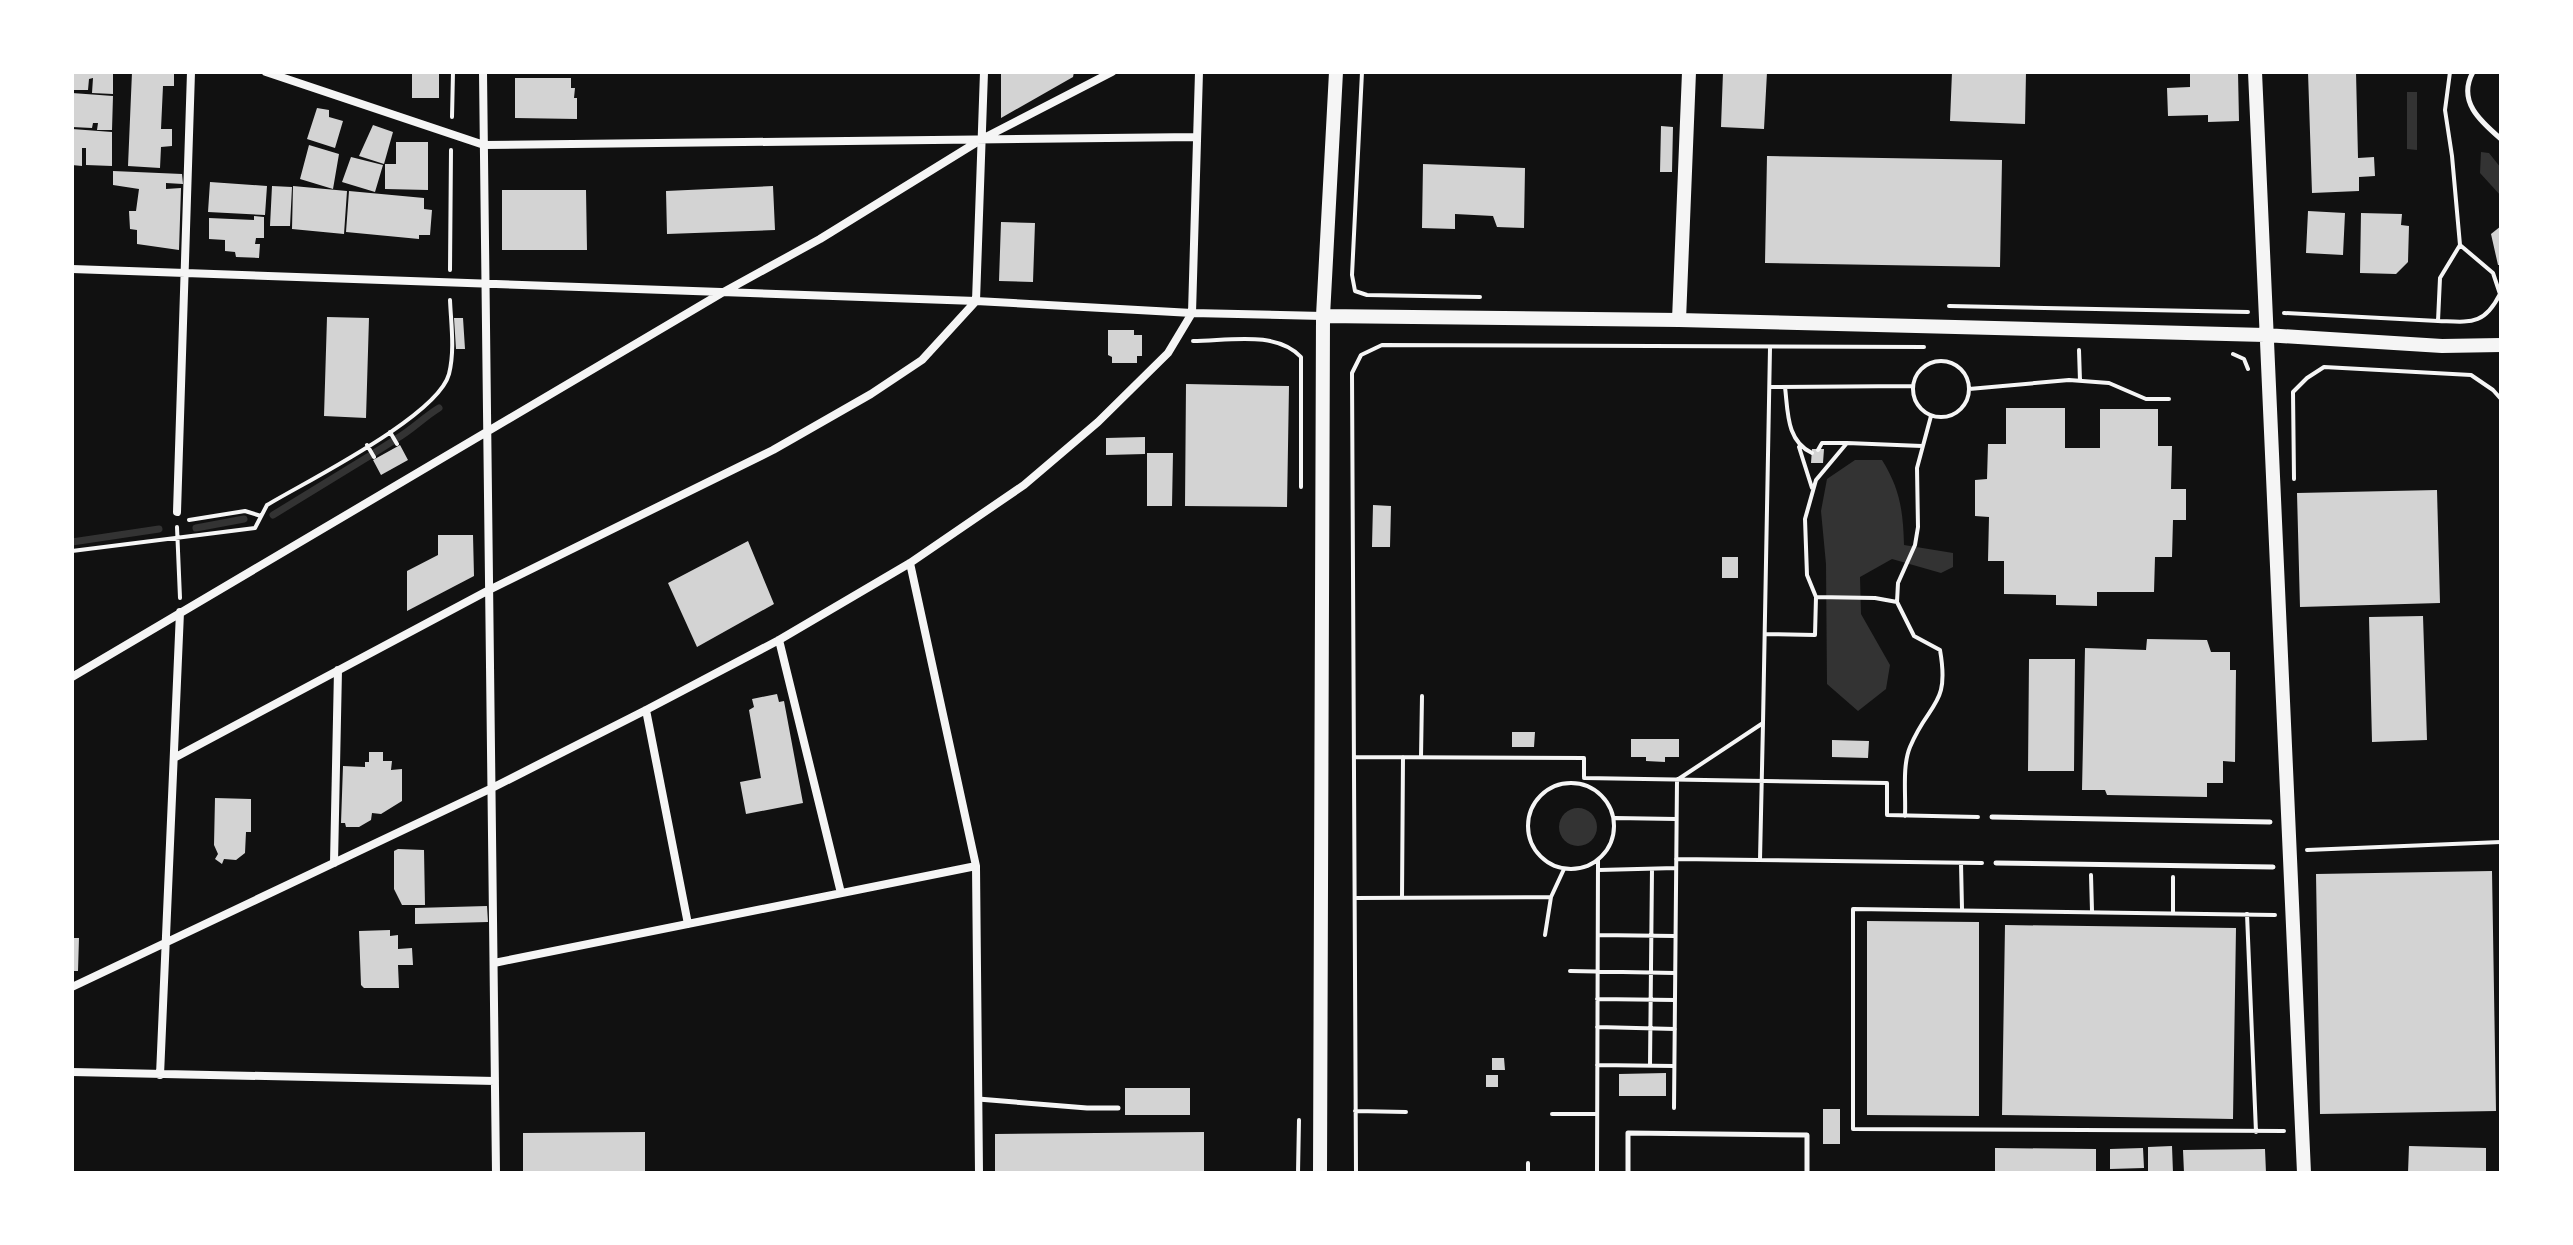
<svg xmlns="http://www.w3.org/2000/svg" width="2573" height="1245" font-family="'PT Sans',sans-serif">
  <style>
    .water { fill: #333 }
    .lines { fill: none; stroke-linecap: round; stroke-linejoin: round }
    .stream { stroke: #333; stroke-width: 7 }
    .building { fill: #d3d3d3 }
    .path { stroke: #f5f5f5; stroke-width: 4 }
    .service { stroke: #f5f5f5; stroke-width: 5 }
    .minor { stroke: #f5f5f5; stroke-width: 8 }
    .tertiary { stroke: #f5f5f5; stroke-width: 14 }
  </style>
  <rect width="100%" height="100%" fill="#111"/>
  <path class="water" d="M 2407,92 L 2417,92 L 2417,150 L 2407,149 Z
    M 2481,152 L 2489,153 L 2501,168 L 2501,196 L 2480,173 Z
    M 1855,460 L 1882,460 C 1900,489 1903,510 1904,545 L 1953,553 L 1953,567 L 1941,573 L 1892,559 L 1860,577 L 1861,614 L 1890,665 L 1886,689 L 1858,711 L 1827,684 L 1826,564 L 1821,511 L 1827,479 Z
    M1559 827a19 19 0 1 1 38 0a19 19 0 1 1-38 0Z"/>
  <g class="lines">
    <path class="stream" d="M 396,439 C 412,430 424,417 439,408
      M 374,453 L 393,441
      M 273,515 L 371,455
      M 196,528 L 244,519
      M 72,542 L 159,529"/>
  </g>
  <path class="building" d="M 72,72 L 113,72 L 113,94 L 92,93 L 93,78 L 89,79 L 88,90 L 72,90 Z
    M 132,72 L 174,72 L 174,86 L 163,86 L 161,129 L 172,129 L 172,146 L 161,147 L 160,168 L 128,166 Z
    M 412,72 L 439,72 L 439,98 L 412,98 Z
    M 1001,72 L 1074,72 L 1073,77 L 1001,118 Z
    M 1723,72 L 1767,72 L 1764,129 L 1721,127 Z
    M 1952,72 L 2026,72 L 2025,124 L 1950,121 Z
    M 2190,72 L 2238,72 L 2239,121 L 2208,122 L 2208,115 L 2168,116 L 2167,88 L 2190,87 Z
    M 2308,72 L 2356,72 L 2358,158 L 2374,157 L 2375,176 L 2359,177 L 2359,191 L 2312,193 Z
    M 515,78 L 571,78 L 571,88 L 575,88 L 574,98 L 577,98 L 577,119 L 515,118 Z
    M 72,93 L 113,96 L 112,130 L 97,130 L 98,123 L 93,123 L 92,128 L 72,127 Z
    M 317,108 L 329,110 L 329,117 L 343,121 L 335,148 L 307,139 Z
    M 373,125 L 393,132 L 384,164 L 359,156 Z
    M 1661,126 L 1673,127 L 1672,172 L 1660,172 Z
    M 72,129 L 112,132 L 112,166 L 86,165 L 86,148 L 82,148 L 82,166 L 72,165 Z
    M 396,142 L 428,142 L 428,190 L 385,189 L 385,164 L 396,164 Z
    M 309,145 L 339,154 L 333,189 L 300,179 Z
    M 1767,156 L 2002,160 L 2000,267 L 1765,263 Z
    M 351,157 L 383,165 L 375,192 L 342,182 Z
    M 1423,164 L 1525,168 L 1524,228 L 1497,227 L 1493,216 L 1455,214 L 1455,229 L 1422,228 Z
    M 113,171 L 182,174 L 183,184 L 166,183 L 166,189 L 181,188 L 179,250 L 137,244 L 137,230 L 130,229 L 129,211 L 136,211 L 139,189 L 113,185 Z
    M 210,182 L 267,186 L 265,215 L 208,212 Z
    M 272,186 L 292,187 L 290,226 L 270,226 Z
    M 293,186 L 347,191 L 344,234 L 292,229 Z
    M 773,186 L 775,230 L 667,234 L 666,191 Z
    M 502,190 L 586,190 L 587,250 L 502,250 Z
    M 349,191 L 424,198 L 424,209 L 432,210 L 430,235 L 419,235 L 419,239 L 346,232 Z
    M 2308,211 L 2345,213 L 2343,255 L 2306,253 Z
    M 2361,213 L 2402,214 L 2401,225 L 2409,226 L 2408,262 L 2396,274 L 2360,273 Z
    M 254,216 L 264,217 L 264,238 L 256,238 L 255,244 L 260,244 L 259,258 L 236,257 L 235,252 L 225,251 L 225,240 L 209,239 L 209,218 L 254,220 Z
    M 1001,222 L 1035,223 L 1033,282 L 999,281 Z
    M 2501,226 L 2501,265 L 2498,265 L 2491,234 Z
    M 327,317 L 369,318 L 366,418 L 324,416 Z
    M 454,318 L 463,318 L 465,349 L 456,349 Z
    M 1108,330 L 1134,330 L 1134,335 L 1142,335 L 1142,356 L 1137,356 L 1137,363 L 1112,363 L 1112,357 L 1108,355 Z
    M 1186,384 L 1289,386 L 1287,507 L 1185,506 Z
    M 2006,408 L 2065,408 L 2065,448 L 2100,448 L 2100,409 L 2158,409 L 2158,446 L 2172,446 L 2171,489 L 2186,489 L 2186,520 L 2173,520 L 2172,557 L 2155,557 L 2154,592 L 2097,592 L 2097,606 L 2056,605 L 2056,595 L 2004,594 L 2004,561 L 1988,561 L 1989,517 L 1975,516 L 1975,480 L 1987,479 L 1988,444 L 2006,444 Z
    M 1145,437 L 1145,454 L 1106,455 L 1106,438 Z
    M 400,445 L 408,460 L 381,475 L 373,460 Z
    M 1812,449 L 1824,449 L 1823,463 L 1811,463 Z
    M 1147,453 L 1173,453 L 1172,506 L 1147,506 Z
    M 2437,490 L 2440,603 L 2300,607 L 2297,493 Z
    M 1373,505 L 1391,506 L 1390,547 L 1372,547 Z
    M 438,535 L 473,535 L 474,576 L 407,611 L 407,571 L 438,555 Z
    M 748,541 L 774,604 L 697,647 L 668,583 Z
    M 1722,557 L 1738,557 L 1738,578 L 1722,578 Z
    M 2423,616 L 2427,740 L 2372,742 L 2369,617 Z
    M 2147,639 L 2207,640 L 2211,652 L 2230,652 L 2230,670 L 2236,670 L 2235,762 L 2223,761 L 2223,783 L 2207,783 L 2207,797 L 2107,795 L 2105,790 L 2082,790 L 2085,648 L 2146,650 Z
    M 2029,659 L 2075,659 L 2074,771 L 2028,771 Z
    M 777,694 L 779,702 L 784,701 L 803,803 L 746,814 L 740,782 L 761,778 L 749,710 L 754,707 L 752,699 Z
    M 1512,732 L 1535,732 L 1534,747 L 1512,747 Z
    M 1631,739 L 1679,739 L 1679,757 L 1665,757 L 1665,762 L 1646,761 L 1646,757 L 1631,757 Z
    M 1832,740 L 1869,741 L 1868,758 L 1832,757 Z
    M 369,752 L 383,752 L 383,761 L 392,761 L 391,770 L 402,769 L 402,801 L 381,814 L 372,813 L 371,820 L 359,827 L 346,827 L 345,823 L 341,823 L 343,766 L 365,767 L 365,762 L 369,762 Z
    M 215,798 L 251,799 L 251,832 L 246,832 L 245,853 L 236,860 L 224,859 L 222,864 L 215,859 L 218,854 L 214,845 Z
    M 398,849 L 424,850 L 425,905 L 402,905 L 394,889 L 394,851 Z
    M 2492,871 L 2496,1111 L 2320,1114 L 2316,874 Z
    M 487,906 L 488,922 L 415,924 L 415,908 Z
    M 1867,921 L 1979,922 L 1979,1116 L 1867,1115 Z
    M 2005,925 L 2236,928 L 2233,1119 L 2002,1115 Z
    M 390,930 L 390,936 L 398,935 L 398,949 L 412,948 L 413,965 L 398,965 L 399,988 L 364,988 L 361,985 L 359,931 Z
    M 72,938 L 79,938 L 78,971 L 72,971 Z
    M 1492,1058 L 1504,1058 L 1505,1070 L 1492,1070 Z
    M 1666,1073 L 1666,1096 L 1619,1096 L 1619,1074 Z
    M 1486,1075 L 1498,1075 L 1498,1087 L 1486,1087 Z
    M 1125,1088 L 1190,1088 L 1190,1115 L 1125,1115 Z
    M 1823,1109 L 1840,1109 L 1840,1144 L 1823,1144 Z
    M 645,1132 L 645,1173 L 523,1173 L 523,1133 Z
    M 1204,1132 L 1204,1173 L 995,1173 L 995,1134 Z
    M 2172,1146 L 2173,1173 L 2148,1173 L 2148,1147 Z
    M 2409,1146 L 2486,1148 L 2486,1172 L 2408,1173 Z
    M 1995,1148 L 2096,1149 L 2096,1173 L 1995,1173 Z
    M 2143,1148 L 2144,1168 L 2110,1169 L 2110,1149 Z
    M 2265,1149 L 2266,1173 L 2184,1173 L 2183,1150 Z"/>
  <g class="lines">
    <path class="path" d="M 1362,72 L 1352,275 L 1355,291 L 1367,295 L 1480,297
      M 452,117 L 453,72
      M 450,270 L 451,150
      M 1949,306 L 2248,312
      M 2284,313 L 2438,321 L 2440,278 L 2460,245 L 2452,156 L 2445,110 L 2450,72
      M 2438,321 C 2470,322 2484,326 2500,294 L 2493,273 L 2460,245
      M 1193,341 C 1227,341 1276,330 1301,357 L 1301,487
      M 2079,350 L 2080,381
      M 2233,354 L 2244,359 L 2248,369
      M1913 389a28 28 0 1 1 56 0a28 28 0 1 1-56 0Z
      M 1771,387 L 1912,386
      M 1785,387 C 1788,411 1786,441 1812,453
      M 1969,389 L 2069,380 L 2109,383 L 2146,399 L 2169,399
      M 390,432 L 397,444
      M 367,445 L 374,457
      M 1799,447 L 1812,488
      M 1818,450 L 1822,443 L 1847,443
      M 2294,479 L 2293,392 L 2307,378 L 2324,367 L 2471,375 L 2493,390 L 2501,399
      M 189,520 L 245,511 L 261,516
      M 177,527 L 180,598
      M 72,551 L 255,528 L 267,505 C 307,481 438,416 449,374 C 455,350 451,324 450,300
      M 1816,597 L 1875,598 L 1897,602
      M 1765,634 L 1815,635 L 1816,597 L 1807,575 L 1805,519 L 1816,480 L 1847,443 L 1922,446
      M 1354,757 L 1584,758 L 1584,777
      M 1421,757 L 1422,696
      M 1584,778 L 1887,783 L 1887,815 L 1978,817
      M 1677,780 L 1763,723 L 1770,348
      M1528 826a43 43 0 1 1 86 0a43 43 0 1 1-86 0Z
      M 1905,816 C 1906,795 1902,766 1910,747 C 1929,701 1950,707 1940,650 L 1914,636 L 1897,602 L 1898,583 L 1915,545 L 1918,527 L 1917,468 L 1931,416
      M 1615,818 L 1676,819
      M 2307,850 L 2501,842
      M 1676,859 L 1982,863
      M 1760,860 L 1763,723
      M 1961,863 L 1962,909
      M 1599,870 L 1676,868
      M 2091,875 L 2092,911
      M 2173,877 L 2173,912
      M 1355,898 L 1551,897
      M 1402,898 L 1403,757
      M 2247,914 L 2256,1132
      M 2275,915 L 1853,909 L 1853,1129 L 2284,1131
      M 1545,935 L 1551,897 L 1564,869
      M 1598,935 L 1675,936
      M 1570,971 L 1675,973
      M 1597,999 L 1675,1000
      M 1597,1027 L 1675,1029
      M 1597,1065 L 1674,1066
      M 1650,1066 L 1652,869
      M 1674,1108 L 1677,780
      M 1355,1111 L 1406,1112
      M 1552,1114 L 1597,1114
      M 1528,1163 L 1528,1173
      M 1298,1173 L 1299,1120
      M 1356,1173 L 1352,373 L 1361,355 L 1382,345 L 1924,347
      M 1597,1173 L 1598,860"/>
    <path class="service" d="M 2473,72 C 2457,101 2480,121 2501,139
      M 1992,817 L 2270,822
      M 1996,863 L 2273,867
      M 978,1099 L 1087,1108 L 1118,1108
      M 1628,1173 L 1628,1133 L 1807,1135 L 1807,1173"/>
    <path class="minor" d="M 266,72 L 484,145 L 1197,137
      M 483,72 L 496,1173
      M 72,269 L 976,301 L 1192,313 L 1323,316
      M 177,512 L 191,72
      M 910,563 L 976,866 L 979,1173
      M 779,640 L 841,893
      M 72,677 L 720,294 L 820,239 L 982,139 L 1112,72
      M 646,710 L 688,924
      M 174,758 L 489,590 L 773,450 L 871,394 L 922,360 L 976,301 L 984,72
      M 334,863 L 338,670
      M 494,963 L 976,866
      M 72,987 L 492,788 L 646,710 L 779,640 L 910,563 L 1024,485 L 1098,422 L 1168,353 L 1192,313 L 1199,72
      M 72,1072 L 495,1081
      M 160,1075 L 180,612"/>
    <path class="tertiary" d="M 2255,72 L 2304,1173
      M 1323,316 L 1679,320 L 2265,335 L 2442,346 L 2501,345
      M 1679,320 L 1689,72
      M 1320,1173 L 1323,316 L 1336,72"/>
  </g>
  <rect width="2573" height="1245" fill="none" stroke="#ffffff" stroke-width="148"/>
</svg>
